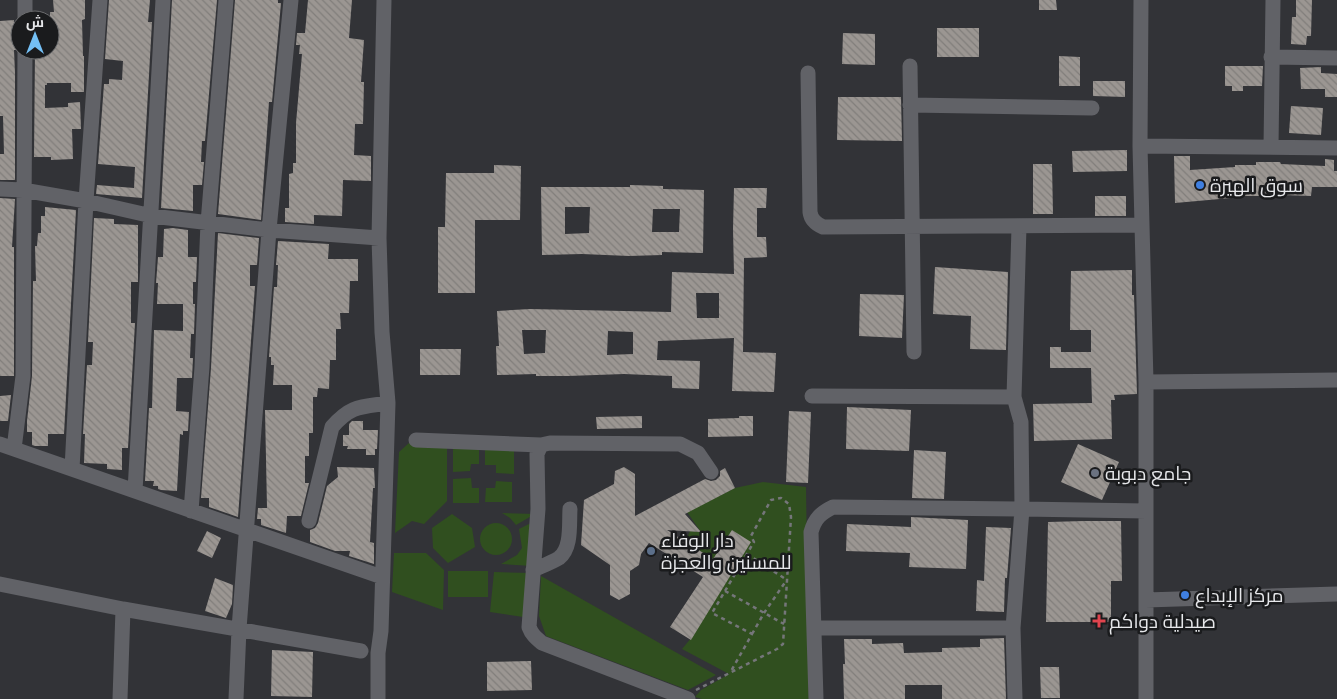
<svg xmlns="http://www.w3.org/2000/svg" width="1337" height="699" font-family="Figtree,Cairo,sans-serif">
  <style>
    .garden { fill: #304f1f }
    .building { fill: url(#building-back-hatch); fill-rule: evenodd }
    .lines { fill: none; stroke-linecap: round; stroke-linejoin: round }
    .path { stroke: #75767a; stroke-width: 2.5; stroke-dasharray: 4 4; stroke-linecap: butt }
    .minor { stroke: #616267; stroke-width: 15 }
    .shop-dot { fill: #3f7fe0; stroke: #1a1b1d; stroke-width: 2 }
    .worship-dot { fill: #6b7280; stroke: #1a1b1d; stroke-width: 2 }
    .service-dot { fill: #5c6f8a; stroke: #1a1b1d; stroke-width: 2 }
    .health-dot { fill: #e0444e; stroke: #1a1b1d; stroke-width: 2 }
    .labels { text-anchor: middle; stroke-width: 5; stroke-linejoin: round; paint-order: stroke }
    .poi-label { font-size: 19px; fill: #e6e7ea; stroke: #1a1b1d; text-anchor: start }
  </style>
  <defs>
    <pattern id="building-back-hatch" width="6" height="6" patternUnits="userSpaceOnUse" patternTransform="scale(1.25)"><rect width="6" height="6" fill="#9b9692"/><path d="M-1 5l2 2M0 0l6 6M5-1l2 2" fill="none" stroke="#817e7b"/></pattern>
  </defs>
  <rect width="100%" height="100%" fill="#323337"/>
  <path class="garden" d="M 409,443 L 447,446 L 447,501 L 424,524 L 412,521 L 395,533 L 399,452 Z
    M 453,448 L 479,448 L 479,464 L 471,464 L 470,471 L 453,472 Z
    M 485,450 L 514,450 L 514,474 L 496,473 L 496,465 L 485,465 Z
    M 471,478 L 472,488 L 479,488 L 479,503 L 453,503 L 453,479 Z
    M 496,481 L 512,482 L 512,502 L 485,502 L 486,488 L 495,488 Z
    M 763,482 L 806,487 L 809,699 L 702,699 L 695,697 L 701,690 L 729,674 L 682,649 L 692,637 L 713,559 L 685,542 L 690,531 L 701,532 L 687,512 L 735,488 Z
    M 502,513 L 535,514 L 516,525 L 510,518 Z
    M 452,514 L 472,528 L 475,547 L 448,563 L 433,548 L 432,528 Z
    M 535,521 L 532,566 L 501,564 L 517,555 L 522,548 L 519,529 Z
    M480 539a16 16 0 1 1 32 0a16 16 0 1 1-32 0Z
    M 394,553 L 426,553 L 444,570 L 443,610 L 392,592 Z
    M 448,571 L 488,571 L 488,597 L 448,597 Z
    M 494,572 L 531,573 L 530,618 L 490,612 Z
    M 541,576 L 716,675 L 688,690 L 546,636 L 539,616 Z"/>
  <path class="building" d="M 53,0 L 85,0 L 85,19 L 82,20 L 83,56 L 84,56 L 84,92 L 71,92 L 71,83 L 47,83 L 47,85 L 45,85 L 45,108 L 68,107 L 68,103 L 80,102 L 81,129 L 72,129 L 73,159 L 51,160 L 51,157 L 34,157 L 35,50 L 50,50 L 50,12 L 54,12 Z
    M 109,0 L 150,0 L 148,22 L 152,22 L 142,198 L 96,194 L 97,185 L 134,188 L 135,167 L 98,164 L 104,84 L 109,84 L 109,79 L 122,80 L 123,61 L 105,59 Z
    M 172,0 L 217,0 L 205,141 L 202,141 L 201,162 L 204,162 L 202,185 L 193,185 L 193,211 L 161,208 Z
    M 235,0 L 278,0 L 278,3 L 281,3 L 272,102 L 269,102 L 261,220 L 218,214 Z
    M 308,0 L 352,0 L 349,38 L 364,40 L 361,82 L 364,82 L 363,124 L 355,124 L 354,155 L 371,156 L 371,181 L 343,180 L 342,216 L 314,215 L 314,224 L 285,222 L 285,208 L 289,208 L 289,174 L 293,173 L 293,163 L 296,163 L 296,123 L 302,54 L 299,54 L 300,45 L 296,45 L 297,33 L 305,33 Z
    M 1039,0 L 1056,0 L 1057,10 L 1039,10 Z
    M 1296,0 L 1312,0 L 1311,36 L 1307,36 L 1306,45 L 1291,44 L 1292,17 L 1296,17 Z
    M 14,20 L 14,24 L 17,24 L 18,26 L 18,44 L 16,50 L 14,50 L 15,73 L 15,180 L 0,180 L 0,154 L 4,154 L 3,116 L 0,116 L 0,21 Z
    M 937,28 L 979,28 L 979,57 L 937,57 Z
    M 843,33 L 875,34 L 875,65 L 842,64 Z
    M 1059,56 L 1080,57 L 1080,86 L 1059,86 Z
    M 1225,66 L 1263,66 L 1262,86 L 1243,86 L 1243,91 L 1232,91 L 1232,86 L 1225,86 Z
    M 1321,67 L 1321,73 L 1337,74 L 1337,97 L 1325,97 L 1325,89 L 1301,89 L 1300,68 Z
    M 1093,81 L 1125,81 L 1125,97 L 1093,96 Z
    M 838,97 L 901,97 L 902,141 L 837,140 Z
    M 1291,106 L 1323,108 L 1321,135 L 1289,133 Z
    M 1127,150 L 1127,171 L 1073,172 L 1072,151 Z
    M 1174,156 L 1190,156 L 1190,170 L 1235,167 L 1235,165 L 1256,165 L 1256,162 L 1280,162 L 1281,164 L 1325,166 L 1325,159 L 1334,160 L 1334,171 L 1337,171 L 1337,187 L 1312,187 L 1311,196 L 1281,195 L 1281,196 L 1231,196 L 1231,198 L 1175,203 Z
    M 1033,164 L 1052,164 L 1053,214 L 1033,214 Z
    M 494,165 L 521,166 L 520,220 L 475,220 L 475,293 L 438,293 L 438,227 L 445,227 L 446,173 L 494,173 Z
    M 630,185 L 663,186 L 663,189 L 704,190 L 703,253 L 662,252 L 662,255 L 629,256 L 582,254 L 542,255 L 541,187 L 630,187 ZM 565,207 L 590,207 L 589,233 L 565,234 ZM 653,209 L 680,209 L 679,232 L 652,232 Z
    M 734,188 L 767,188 L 766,208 L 757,208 L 757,237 L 766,237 L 767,257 L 744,258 L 743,352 L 776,353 L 774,392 L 732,391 L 734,338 L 658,341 L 657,360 L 700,361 L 699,389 L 672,388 L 672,376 L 624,374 L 568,376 L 536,376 L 536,374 L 497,375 L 496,346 L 499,346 L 497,311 L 530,309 L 671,312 L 672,272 L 734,274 L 733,229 ZM 696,293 L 719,293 L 719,318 L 697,318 ZM 522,330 L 546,330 L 545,353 L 524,354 ZM 608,331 L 633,332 L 633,354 L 607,355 Z
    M 1095,196 L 1126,196 L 1126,216 L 1095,216 Z
    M 0,198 L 15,199 L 12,247 L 14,247 L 14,376 L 0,376 Z
    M 45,207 L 76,210 L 64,434 L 48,434 L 48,446 L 35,446 L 32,445 L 32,432 L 27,432 L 27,421 L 32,376 L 33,281 L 36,281 L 35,246 L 37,246 L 38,233 L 41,233 L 41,216 L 45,216 Z
    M 94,218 L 114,219 L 114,224 L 138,225 L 138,282 L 131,282 L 131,323 L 135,323 L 128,448 L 122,448 L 122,470 L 107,469 L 107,464 L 84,463 L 85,434 L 83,434 L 87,365 L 92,365 L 93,342 L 88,342 Z
    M 173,228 L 188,230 L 188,257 L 197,257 L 196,282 L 193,282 L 193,304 L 195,304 L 194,334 L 191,334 L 190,358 L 193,358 L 192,378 L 177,378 L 176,411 L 189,412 L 188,431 L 183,431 L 183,435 L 180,434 L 177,491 L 161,490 L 158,489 L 158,486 L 153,486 L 154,481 L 145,481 L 149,408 L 152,408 L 154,330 L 183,331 L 183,304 L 157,304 L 158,283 L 156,283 L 158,257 L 163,257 L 164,229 Z
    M 218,233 L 259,238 L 257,265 L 250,265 L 250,286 L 255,286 L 238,517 L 209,507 L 209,498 L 201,498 L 211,368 Z
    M 278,241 L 329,244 L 328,259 L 358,259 L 358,281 L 350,281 L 349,313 L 340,313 L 341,329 L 336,329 L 336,360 L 330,360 L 329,389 L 318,388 L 317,397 L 313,397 L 313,433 L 309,433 L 309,456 L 305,456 L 305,483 L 309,483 L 301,516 L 287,516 L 286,533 L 261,525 L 261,519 L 257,519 L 258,508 L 267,508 L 265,410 L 292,410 L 292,385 L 273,385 L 274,365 L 271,365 L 271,357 L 269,357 L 274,287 L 277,287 L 278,265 L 276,265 Z
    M 935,267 L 1008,272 L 1006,350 L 970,349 L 971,316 L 933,314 Z
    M 1132,270 L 1132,295 L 1134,295 L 1137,394 L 1114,395 L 1115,400 L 1111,400 L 1112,439 L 1034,441 L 1033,404 L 1092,403 L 1091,368 L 1050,368 L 1050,347 L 1061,347 L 1061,352 L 1091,352 L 1091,330 L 1070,330 L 1071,271 Z
    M 860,294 L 904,295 L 902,338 L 859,336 Z
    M 420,349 L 461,349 L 460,375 L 420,375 Z
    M 11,395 L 8,421 L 0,421 L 0,396 Z
    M 847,407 L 911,410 L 909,451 L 846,449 Z
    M 789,411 L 811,412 L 808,483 L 786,482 Z
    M 642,416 L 642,428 L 597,429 L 596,417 Z
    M 739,416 L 753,416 L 753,436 L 708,437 L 708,419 L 739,418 Z
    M 352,421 L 363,421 L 363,430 L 378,430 L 377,449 L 375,449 L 375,455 L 366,455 L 366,449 L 347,449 L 348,446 L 343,446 L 343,435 L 349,435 L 349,424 Z
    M 1078,444 L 1119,462 L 1102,500 L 1061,482 Z
    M 914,450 L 946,452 L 944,499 L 912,498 Z
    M 337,467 L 374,468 L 375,488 L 373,488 L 370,542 L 374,543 L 374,564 L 349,556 L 350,551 L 335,551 L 310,542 L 310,530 L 315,528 L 318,523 L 327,486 L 338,477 Z
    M 624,467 L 635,474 L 635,516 L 705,479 L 711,481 L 716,480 L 720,476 L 720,471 L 725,468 L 735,488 L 685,514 L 701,532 L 667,530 L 713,559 L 732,530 L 751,542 L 691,640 L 670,627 L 703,577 L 649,543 L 641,554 L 639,565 L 630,571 L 630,594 L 619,600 L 610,595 L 610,565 L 581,545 L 584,500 L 614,484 L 615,471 Z
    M 911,517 L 968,520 L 966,569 L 909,567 L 910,553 L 846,551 L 847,524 L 911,527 Z
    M 1084,521 L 1121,521 L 1122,581 L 1111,581 L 1111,622 L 1046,622 L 1048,522 Z
    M 986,527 L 1011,528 L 1007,578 L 1005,578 L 1004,612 L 976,611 L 977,580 L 984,581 Z
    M 207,531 L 221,538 L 212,558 L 197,551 Z
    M 215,578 L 233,585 L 232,604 L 226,618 L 205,611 Z
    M 1004,638 L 1006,699 L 942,699 L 942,685 L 905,685 L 905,699 L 844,699 L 843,664 L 845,664 L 844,639 L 872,639 L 872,644 L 903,643 L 904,653 L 942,652 L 942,648 L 980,647 L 980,639 Z
    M 272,650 L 313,652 L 312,697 L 271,696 Z
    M 531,661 L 532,690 L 487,691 L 487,662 Z
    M 1040,667 L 1059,667 L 1060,698 L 1041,698 Z"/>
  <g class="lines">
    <path class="path" d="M 747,554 L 787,580
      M 725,591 L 784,624
      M 752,634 L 764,613 L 786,581
      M 696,690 L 777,649 L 783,644 L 791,517 L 789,504 L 781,498 L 771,500 L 751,536 L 754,542 L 712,613 L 752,634 L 730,673"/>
    <path class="minor" d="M 1141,0 L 1140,146 L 1146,382 L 1146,699
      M 25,20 L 25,0
      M 1271,57 L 1337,58
      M 910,66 L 914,352
      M 808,73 L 810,212 C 811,220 816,224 823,227 L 1141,225
      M 910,105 L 1092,108
      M 1140,146 L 1337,148
      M 1271,147 L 1273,0
      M 0,189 L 23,190 L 86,201 L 152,216 L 269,230 L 379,238
      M 1146,382 L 1337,380
      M 812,396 L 1014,397 L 1021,422 L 1022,509 L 833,507 C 821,513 815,518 811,532 L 816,699
      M 1014,397 L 1019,227
      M 416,440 L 541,445
      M 0,444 L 382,577
      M 14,449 L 23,376 L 25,50
      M 72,469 L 86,201 L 100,0
      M 135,491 L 163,0
      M 191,511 L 202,367 L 208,223 L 226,0
      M 309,521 L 332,427 C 351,405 361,407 388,403
      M 533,570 C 542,566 551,563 559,558 C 572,548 569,524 570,509
      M 0,584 L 123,609 L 361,651
      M 1146,600 L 1337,594
      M 814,628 L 1013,628
      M 120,699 L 123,609
      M 236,699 L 239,629 L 269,230 L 291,0
      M 378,699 L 378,653 L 381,631 L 388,403 L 382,332 L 379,238 L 384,0
      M 688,699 L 542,643 C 536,638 532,635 529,627 L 538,509 L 537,454 L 541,445 L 550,443 L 680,444 L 698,453 L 711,472
      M 1015,699 L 1013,628 L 1022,509 L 1146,511"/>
  </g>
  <g class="shop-dot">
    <circle cx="1200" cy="185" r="5"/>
    <circle cx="1185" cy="595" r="5"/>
  </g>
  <circle class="worship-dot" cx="1095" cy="473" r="5"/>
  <circle class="service-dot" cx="651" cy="551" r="5"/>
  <path class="health-dot" d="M1096.5 613.5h5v5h5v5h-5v5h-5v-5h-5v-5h5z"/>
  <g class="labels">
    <g class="poi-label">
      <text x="1210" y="192">سوق الهيرة</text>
      <text x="1105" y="480">جامع دبوبة</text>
      <text x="661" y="547">دار الوفاء<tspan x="661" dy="22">للمسنين والعجزة</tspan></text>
      <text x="1195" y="602">مركز الإبداع</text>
      <text x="1109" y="628">صيدلية دواكم</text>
    </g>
  </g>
  <g transform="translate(35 35)"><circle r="24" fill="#1a1b1d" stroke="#6c6d6f"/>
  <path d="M0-4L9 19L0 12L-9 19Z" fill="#74c0f6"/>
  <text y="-8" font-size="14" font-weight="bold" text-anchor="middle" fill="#e6e7ea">ش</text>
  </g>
</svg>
